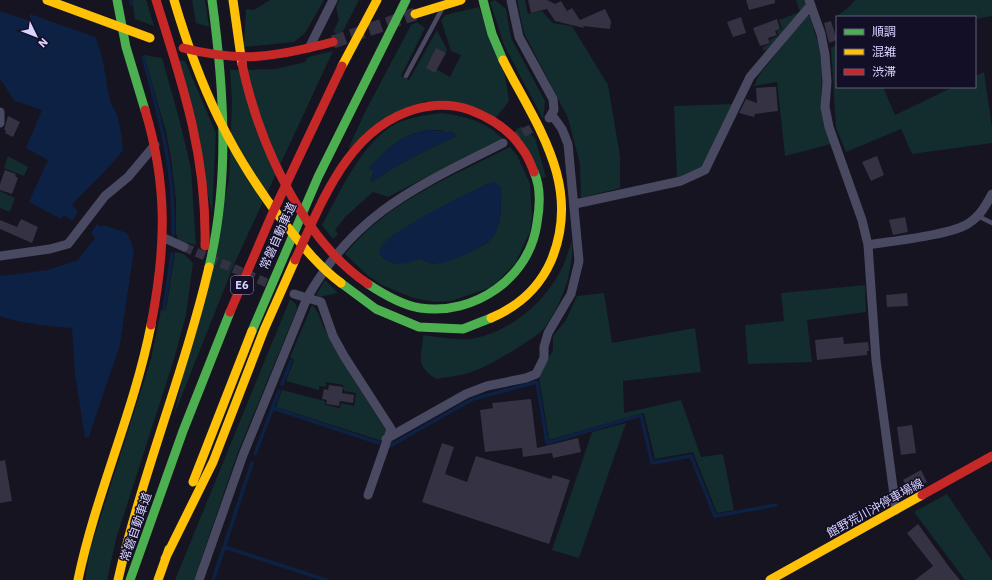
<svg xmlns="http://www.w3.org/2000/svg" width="992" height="580" font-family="'IBM Plex Sans','Noto Sans JP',sans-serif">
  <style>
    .green { fill: #132c2d; fill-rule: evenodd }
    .water { fill: #0d2144 }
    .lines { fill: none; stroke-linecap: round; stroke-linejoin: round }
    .stream { stroke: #0d2144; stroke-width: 3.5 }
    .building { fill: #343243 }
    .street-tunnel { stroke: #333142; stroke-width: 9; stroke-dasharray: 9 4.5; stroke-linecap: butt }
    .secondary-tunnel { stroke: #333142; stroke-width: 13; stroke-dasharray: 13 6; stroke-linecap: butt }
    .lane { stroke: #4a4962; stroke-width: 4.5 }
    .street { stroke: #4a4962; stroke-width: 9 }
    .fast { stroke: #4caf50; stroke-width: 9 }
    .slow { stroke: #ffc107; stroke-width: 9 }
    .jam { stroke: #c62828; stroke-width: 9 }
    .labels { text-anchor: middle; stroke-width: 3; stroke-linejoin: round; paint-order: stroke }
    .shield { fill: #130f26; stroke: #9e99be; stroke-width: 1 }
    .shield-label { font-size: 11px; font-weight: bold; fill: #d9d4ff }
    .street-label { font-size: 12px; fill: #d9d4ff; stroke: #130f26 }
  </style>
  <rect width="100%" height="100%" fill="#161421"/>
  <path class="green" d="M 132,0 L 146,0 L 154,26 L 135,19 Z
    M 192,0 L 205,0 L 209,27 L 196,23 Z
    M 270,0 L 324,0 L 305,33 L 294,42 L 244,47 L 246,9 L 254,10 Z
    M 339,0 L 359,0 L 343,31 L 338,34 L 333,32 L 339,20 L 336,7 Z
    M 495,0 L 506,9 L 511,38 L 545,101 L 543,119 L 504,45 L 490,2 Z
    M 517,0 L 525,0 L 528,14 L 542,11 L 553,23 L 572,26 L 608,85 L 620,156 L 620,188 L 581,198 L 580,164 L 568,118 L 524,33 Z
    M 796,0 L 804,0 L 806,7 L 768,49 L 763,51 L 763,47 L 771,43 L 770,40 L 779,35 L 777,31 L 782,29 L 779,20 L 800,12 Z
    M 855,0 L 992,0 L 992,16 L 975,19 L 975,17 L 837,17 L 837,19 L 836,17 L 850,6 Z
    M 479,7 L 505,76 L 509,101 L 495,119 L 425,101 L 348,149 L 365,112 L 411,25 L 417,22 L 425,28 L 401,76 L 409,80 L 437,30 L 447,50 L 436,69 L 450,77 L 461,55 L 451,51 L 441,20 L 445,15 Z
    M 807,15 L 810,16 L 818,43 L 822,64 L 821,108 L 824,125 L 831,144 L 785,156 L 777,82 L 754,86 L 759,75 Z
    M 837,44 L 837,87 L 883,87 L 895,115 L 953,87 L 975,87 L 975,76 L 984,72 L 992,127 L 992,143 L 912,154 L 901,129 L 846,152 L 836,128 L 831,48 Z
    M 333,51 L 235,262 L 174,415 L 229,180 L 232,102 L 230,70 L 276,69 L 305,62 L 308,57 Z
    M 144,55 L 162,58 L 180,122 L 191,169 L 196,245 L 178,241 L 176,233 L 176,201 L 171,158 L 166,132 Z
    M 178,60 L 185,61 L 216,133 L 212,213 Z
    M 732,104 L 702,167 L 677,178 L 674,106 Z
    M 441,113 C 464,116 485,121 502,138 L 388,197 L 373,192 L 345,217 L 335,230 L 338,234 L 333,239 L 322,225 C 340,192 362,141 397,123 C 411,117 427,115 441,113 ZM 428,130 L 440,130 L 456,136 C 427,150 398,163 372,182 L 370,180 L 374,172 L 370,167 C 389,148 400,135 428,130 Z
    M 521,126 L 535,138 L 546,177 L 542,178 L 516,130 Z
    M 510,147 L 517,155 L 530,184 L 532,216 L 530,232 L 515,264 L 492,287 L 451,301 L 436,302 L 413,298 L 382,285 L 367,275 L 345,254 C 388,201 451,177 510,147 ZM 487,184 L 501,187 C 503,250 485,246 433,264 L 421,259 L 392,236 Z
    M 8,156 L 28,167 L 24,176 L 4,168 Z
    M 0,191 L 15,198 L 10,212 L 0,208 Z
    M 572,240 C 574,270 563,301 546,326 C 538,338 484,369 469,373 C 458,376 446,377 436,379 C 414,364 422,358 423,335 C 438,337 454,340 469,339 C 505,334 539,308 557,277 C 564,266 568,253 572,240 Z
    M 175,252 L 184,254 L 193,263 L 186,315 L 174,359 L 116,539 L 107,580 L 85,580 L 90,550 L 151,359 L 161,310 L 166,310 Z
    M 325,280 L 338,293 L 320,297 L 316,295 Z
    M 865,285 L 866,312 L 807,320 L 812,362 L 748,364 L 745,325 L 784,321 L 781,293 Z
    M 604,293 L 612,343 L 695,328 L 701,372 L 623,381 L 624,413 L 681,400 L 701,457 L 723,454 L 734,510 L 717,513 L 693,452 L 655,459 L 644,413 L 549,440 L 539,377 L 553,350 L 553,336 L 566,320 L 577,296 Z
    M 290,299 L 296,304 L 297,309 L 238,452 L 194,580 L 175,580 Z
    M 312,305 C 319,310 320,321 325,329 C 344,363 364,397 386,430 L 382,441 L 276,407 L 282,390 L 325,401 L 325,405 L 340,408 L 341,403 L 354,406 L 356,393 L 344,391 L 343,385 L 326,382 L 326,387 L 319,386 L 319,390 L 286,381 L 294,360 L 290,357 Z
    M 626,423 L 579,558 L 552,550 L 592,432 Z
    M 947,494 L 992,561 L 992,580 L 965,580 L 914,512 Z"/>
  <path class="water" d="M 0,11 L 27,20 L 30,14 L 95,37 C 106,58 104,81 111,103 C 112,107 115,110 117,114 C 120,125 122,138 123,150 C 108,170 89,186 72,205 L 78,212 L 72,221 L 64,215 L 61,219 L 29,202 L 48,160 L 26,148 L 42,110 L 15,101 L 0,79 Z
    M 428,130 L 454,132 L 456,136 C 427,150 398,163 372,182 L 370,180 L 374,173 L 369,168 C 389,148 400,135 428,130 Z
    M 494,182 L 501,187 C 501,201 502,219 496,232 C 491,246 448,264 435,264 C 431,264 425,260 421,259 C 404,264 392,269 379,254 C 379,250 381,246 384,243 C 398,228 474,188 494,182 Z
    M 97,224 L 101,227 L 103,225 L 127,233 L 134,249 L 120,345 L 89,436 L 85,438 L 75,374 L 72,328 C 48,326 23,324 0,316 L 0,276 L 48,270 L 78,260 L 95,238 L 91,233 Z"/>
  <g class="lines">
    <path class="stream" d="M 131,0 L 131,4
      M 143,57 C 160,119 175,170 173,235
      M 164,309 L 172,254
      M 282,384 L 291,361
      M 273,408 L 379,443
      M 388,447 L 473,399 L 537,382 L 547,443 L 641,415 L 652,463 L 691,456 L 715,516 L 776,505
      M 255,454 L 279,391
      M 224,547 L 326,580
      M 213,580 L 252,463"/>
  </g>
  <path class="building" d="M 528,0 L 547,0 L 555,4 L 561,1 L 567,11 L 572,8 L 580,20 L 605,9 L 611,21 L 610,29 L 583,26 L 584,28 L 555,21 L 547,9 L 531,13 Z
    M 746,0 L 775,0 L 775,3 L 749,10 Z
    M 741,17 L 746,33 L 733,37 L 727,22 Z
    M 777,19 L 780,29 L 775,31 L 777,35 L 768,38 L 770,43 L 760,46 L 753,28 Z
    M 831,21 L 837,40 L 829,43 L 824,23 Z
    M 436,48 L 446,53 L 435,73 L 426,68 Z
    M 770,87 L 776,87 L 778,111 L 755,114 L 754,117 L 739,113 L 746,99 L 757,103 L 756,88 Z
    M 8,116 L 20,122 L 13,137 L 5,133 L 6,130 L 4,130 Z
    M 877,156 L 884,175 L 871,181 L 862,162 Z
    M 5,170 L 16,174 L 15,176 L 18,178 L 12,194 L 0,190 L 0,184 Z
    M 905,217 L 908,232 L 893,235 L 889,220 Z
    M 21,219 L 38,227 L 32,243 L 0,229 L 0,220 L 17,227 Z
    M 907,293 L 908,306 L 887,307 L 886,295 Z
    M 843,337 L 844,344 L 868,342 L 869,351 L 867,351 L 867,355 L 817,360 L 815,340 Z
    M 329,385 L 343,387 L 342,393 L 354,395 L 353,403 L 340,401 L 339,406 L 326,404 L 327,400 L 322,399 L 324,389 L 328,390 Z
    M 531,399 L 537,448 L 578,438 L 581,452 L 553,458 L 552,453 L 523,457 L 522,448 L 485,452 L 480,410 L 493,408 L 492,403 Z
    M 912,425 L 916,453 L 901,455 L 897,427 Z
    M 442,443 L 454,447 L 445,474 L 467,482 L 476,456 L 551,479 L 553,475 L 570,480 L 549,544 L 422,502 Z
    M 5,460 L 12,501 L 0,503 L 0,461 Z
    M 921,470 L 927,482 L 910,492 L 903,480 Z
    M 918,524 L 950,568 L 960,580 L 915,580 L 933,566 L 907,533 Z"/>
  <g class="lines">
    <path class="street-tunnel" d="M 511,139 L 542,123
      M 184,247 L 274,286"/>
    <path class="secondary-tunnel" d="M 333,42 L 415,14"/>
    <path class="lane" d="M 406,76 L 442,9
      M 978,216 L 992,223"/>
    <path class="street" d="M 511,0 L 519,37 L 553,99 L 554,110 L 549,118
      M 809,0 L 821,34 L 825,55 L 827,82 L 825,107 L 829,127 L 862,220 L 868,245 L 876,360 L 896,510
      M 309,48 L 333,0
      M 0,112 L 0,123
      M 575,204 L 681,181 L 705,170 L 750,77 L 811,5
      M 162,237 L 184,247
      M 868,245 C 891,241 952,235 969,223 C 980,216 986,205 992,194
      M 0,256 L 50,249 L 68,244 L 105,196 L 128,177 L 155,145
      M 294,294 L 321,302 L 333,336 L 344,356 L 391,429 L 368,495
      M 386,439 L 466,394 L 487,386 L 526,378 L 536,374 L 544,358 L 544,347 L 548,333 L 571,294 L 579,261 L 568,144 L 562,129 L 552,115
      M 199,580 L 243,455 L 307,298 C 356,211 419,186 503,143"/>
    <path class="fast" d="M 117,0 L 126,47 L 145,110
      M 483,0 L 492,34 L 503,60
      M 209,267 C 230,180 224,88 212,0
      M 341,283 L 376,309 L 419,327 L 463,329 L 491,318
      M 368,284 C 383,294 401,305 420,308 C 474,316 530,278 537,223 C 540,206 541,187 534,172
      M 252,331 L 318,177 L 406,0
      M 130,580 L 183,431 L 230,312"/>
    <path class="slow" d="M 47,0 L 150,38
      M 174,0 C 199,85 230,154 285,224 C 301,244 319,267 341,283
      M 233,0 L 242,64
      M 415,14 L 461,0
      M 342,66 L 377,0
      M 491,318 C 517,307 539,288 551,261 C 583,185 536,125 503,60
      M 193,482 L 252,331
      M 165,559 L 213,462 L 264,330 L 295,260
      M 78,580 C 96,493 134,412 151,325
      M 118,580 C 142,474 184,373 209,267
      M 158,580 L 169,549
      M 770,580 L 922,495"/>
    <path class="jam" d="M 156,0 C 183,85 207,156 205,246
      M 183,48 C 242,63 275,57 333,42
      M 242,64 C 258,140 301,239 368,284
      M 145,110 C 168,186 166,248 151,325
      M 295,260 C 322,202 348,128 416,109 C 434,104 453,104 470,110 C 491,118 511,131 523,150 C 528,156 531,165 534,172
      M 230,312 L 273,212 L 342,66
      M 922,495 L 992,456"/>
  </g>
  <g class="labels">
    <rect class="shield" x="231" y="276" width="22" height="18" rx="3"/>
    <g class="shield-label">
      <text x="242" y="289">E6</text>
    </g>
    <g class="street-label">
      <text transform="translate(278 236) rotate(-66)" y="4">常磐自動車道</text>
      <text transform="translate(875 508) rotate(-29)" y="4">館野荒川沖停車場線</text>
      <text transform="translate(136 527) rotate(-71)" y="4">常磐自動車道</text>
    </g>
  </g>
  <rect x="836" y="16" width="140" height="72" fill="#130f26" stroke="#625e7d"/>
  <rect x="844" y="29" width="20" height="6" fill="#4caf50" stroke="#625e7d"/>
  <text x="872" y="36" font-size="12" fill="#d9d4ff">順調</text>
  <rect x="844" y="49" width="20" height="6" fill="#ffc107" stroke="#625e7d"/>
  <text x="872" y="56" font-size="12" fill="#d9d4ff">混雑</text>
  <rect x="844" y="69" width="20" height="6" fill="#c62828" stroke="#625e7d"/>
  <text x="872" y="76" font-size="12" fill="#d9d4ff">渋滞</text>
  <g transform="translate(36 36) rotate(133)" stroke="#130f26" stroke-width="3" paint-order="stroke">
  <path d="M0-3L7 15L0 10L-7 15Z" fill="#d9d4ff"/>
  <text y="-6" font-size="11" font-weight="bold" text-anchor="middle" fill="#d9d4ff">N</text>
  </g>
</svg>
